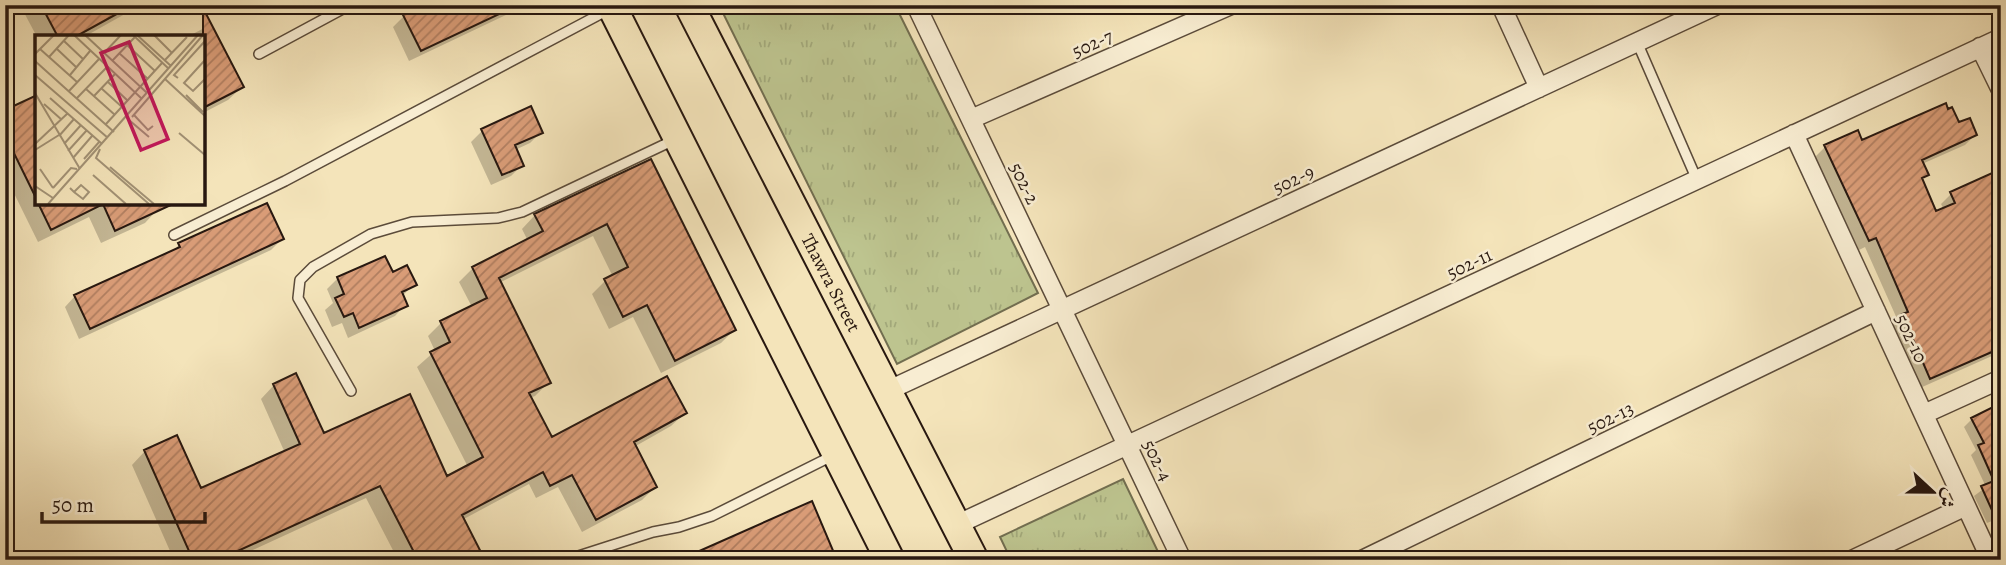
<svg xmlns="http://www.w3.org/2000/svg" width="2006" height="565" font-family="Alegreya,Amiri,serif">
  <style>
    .grass { fill: url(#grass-tufts); stroke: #726e50; stroke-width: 2 }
    .shadow { fill: #0003 }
    .building { fill: url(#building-hatch); stroke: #281810; stroke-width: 2 }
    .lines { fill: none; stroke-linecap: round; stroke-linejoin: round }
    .lane-casing { stroke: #5b4b3a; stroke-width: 12 }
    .street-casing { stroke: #5b4b3a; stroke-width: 21 }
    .primary-casing { stroke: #281810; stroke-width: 32 }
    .lane { stroke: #f8edd2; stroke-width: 9 }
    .street { stroke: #f8edd2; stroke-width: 18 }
    .primary { stroke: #f4e4ba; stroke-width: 28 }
    .labels { text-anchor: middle; stroke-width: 5; stroke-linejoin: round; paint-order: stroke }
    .street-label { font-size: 19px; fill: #281810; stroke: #f8edd2 }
    .inset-road { fill: none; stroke: #a29276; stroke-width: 2 }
    .view { fill: #c2185b; fill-opacity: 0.15; stroke: #c2185b; stroke-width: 3.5 }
    .inset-edge { fill: none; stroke: #281810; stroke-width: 3.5 }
  </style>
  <defs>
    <pattern id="grass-tufts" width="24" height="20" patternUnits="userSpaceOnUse" patternTransform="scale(1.75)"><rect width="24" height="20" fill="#bdc48f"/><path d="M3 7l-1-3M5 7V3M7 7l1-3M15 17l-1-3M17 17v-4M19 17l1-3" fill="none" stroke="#a2a87a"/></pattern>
    <pattern id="building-hatch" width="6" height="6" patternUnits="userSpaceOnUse" patternTransform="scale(1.75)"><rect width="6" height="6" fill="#d99c77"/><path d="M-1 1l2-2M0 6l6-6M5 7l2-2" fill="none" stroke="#b07e60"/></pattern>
  </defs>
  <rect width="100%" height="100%" fill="#f4e4ba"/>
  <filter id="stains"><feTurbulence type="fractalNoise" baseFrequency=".00286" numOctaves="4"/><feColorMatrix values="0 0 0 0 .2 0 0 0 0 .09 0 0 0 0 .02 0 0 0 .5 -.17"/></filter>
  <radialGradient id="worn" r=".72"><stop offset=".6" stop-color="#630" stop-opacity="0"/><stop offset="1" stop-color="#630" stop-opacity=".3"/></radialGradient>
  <path class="grass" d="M 719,5 L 895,5 L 1038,293 L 897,364 Z
    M 1123,479 L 1162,560 L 1011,560 L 1000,537 Z"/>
  <path class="shadow" d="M 20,5 L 141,5 L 84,37 L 37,37 Z
    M 517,5 L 508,14 L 409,61 L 393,27 L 404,16 Z
    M 210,25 L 242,87 L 228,100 L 203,113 L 203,37 L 187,37 Z
    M 37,97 L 37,203 L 155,203 L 158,209 L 145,223 L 101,243 L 89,217 L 38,242 L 5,175 L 5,112 Z
    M 1958,125 L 1975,135 L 1965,145 L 1922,164 L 1926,174 L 1921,180 L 1936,213 L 1944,210 L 1941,204 L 1951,194 L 2001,171 L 2001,191 L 1995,194 L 2001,207 L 2001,352 L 1920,388 L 1893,326 L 1898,321 L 1865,247 L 1859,250 L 1815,157 L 1825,147 L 1861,143 Z
    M 482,131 L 541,132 L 530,143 L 515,150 L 522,165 L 511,176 L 491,185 L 471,142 Z
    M 650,161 L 734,330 L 721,343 L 661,373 L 633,317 L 609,329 L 592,294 L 605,281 L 613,277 L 593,236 L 499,283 L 549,382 L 535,396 L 530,398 L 552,439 L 685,413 L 671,426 L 634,447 L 655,487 L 642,500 L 582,532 L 558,487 L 536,498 L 529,484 L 462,520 L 483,560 L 398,560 L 366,498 L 231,560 L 174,560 L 132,465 L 145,451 L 201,491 L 285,453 L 261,399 L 274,385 L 323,435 L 446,479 L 468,467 L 417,367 L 435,351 L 428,336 L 441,323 L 472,307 L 459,282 L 473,268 L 528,241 L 522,229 L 535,215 Z
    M 266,205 L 282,239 L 271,250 L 79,339 L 65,307 L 75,296 L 171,253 L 179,245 Z
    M 384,258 L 392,274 L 415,284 L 402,296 L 405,305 L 395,316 L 348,338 L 342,323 L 332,327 L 325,310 L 333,303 L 327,289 L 338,278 Z
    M 2001,406 L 2001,528 L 1997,530 L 1992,521 L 1987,523 L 1974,496 L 1986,487 L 1971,455 L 1976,450 L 1964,427 L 1972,419 Z"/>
  <path class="building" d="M 41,5 L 133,5 L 75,37 L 58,37 Z
    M 423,5 L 518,5 L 421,51 L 403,15 Z
    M 203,8 L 244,87 L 203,108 Z
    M 37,95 L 37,200 L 5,135 L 5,110 Z
    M 1946,103 L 1948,109 L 1952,107 L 1959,122 L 1970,118 L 1977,135 L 1922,160 L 1929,175 L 1922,178 L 1936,211 L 1955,203 L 1950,192 L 2001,169 L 2001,187 L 1995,189 L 2001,203 L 2001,348 L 1930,379 L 1902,314 L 1908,312 L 1876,238 L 1869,241 L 1824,145 L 1858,130 L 1862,140 Z
    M 531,106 L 543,133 L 515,145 L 524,166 L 502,175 L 481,129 Z
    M 651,159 L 736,330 L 675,361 L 647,305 L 623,317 L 604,279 L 628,267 L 607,224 L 499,278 L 551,383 L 529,393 L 552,437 L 667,376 L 687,413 L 634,442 L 657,487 L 596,520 L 572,475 L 550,486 L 543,472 L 462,515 L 485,560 L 418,560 L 380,486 L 218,560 L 193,560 L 144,450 L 177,435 L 201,488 L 300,444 L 273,384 L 296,373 L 324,433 L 410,394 L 447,476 L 483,457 L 430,352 L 450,342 L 440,321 L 487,298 L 472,267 L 543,231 L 534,214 Z
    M 38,203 L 175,203 L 115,231 L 103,204 L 51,230 Z
    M 267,203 L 284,239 L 90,329 L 74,295 L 180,247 L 178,243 Z
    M 385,256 L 393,272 L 407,265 L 417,285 L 402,292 L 408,306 L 359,328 L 353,313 L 344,317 L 335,298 L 344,294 L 337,277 Z
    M 2001,403 L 2001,530 L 1981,486 L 1994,481 L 1978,445 L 1984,443 L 1971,418 Z
    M 812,501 L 837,560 L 679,560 Z"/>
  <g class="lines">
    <g class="lane-casing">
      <path id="lane" d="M 1637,42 L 1697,180
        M 259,54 L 350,5
        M 174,235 L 285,181 L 608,10
        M 351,391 L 298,298 L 300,280 L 313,267 L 371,234 L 412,222 L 498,218 L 522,212 L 674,140
        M 566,560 L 653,532 L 679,527 L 712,516 L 834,455"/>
    </g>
    <g class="street-casing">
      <path id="street" d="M 916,5 L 1182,560
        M 1501,5 L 1539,88
        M 1980,47 L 2001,90
        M 971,119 L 1231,5
        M 1794,134 L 1991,560
        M 887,391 L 1717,5
        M 1924,414 L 2001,379
        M 956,525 L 2001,38
        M 1362,560 L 1876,311
        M 1852,560 L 1966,506"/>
    </g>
    <g class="primary-casing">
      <g id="primary">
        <path d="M 611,5 L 890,560"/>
        <path id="s1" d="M 689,5 L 974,560"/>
      </g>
    </g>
    <use href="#lane" class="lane"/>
    <use href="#street" class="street"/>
    <use href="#primary" class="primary"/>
  </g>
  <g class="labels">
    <g class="street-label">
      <text transform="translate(1092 43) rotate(-24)" y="7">502-7</text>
      <text transform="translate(1293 179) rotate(-25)" y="7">502-9</text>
      <text transform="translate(1025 183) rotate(64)" y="7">502-2</text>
      <text transform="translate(1469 263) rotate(-25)" y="7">502-11</text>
      <text dy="7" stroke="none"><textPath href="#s1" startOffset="312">Thawra Street</textPath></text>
      <text transform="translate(1912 338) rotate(65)" y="7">502-10</text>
      <text transform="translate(1610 417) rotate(-26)" y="7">502-13</text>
      <text transform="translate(1158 460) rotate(64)" y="7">502-4</text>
    </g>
  </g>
  <g transform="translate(35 35)">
    <rect width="170" height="170" fill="#f4e4ba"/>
    <path class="inset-road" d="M 39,0 L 106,63M 50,0 L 111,57M 98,0 L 134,34M 102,0 L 136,31M 119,0 L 137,18M 29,6 L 48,24M 92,10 L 120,36M 5,14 L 42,47M 22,14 L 41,32M 69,18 L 86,0M 84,18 L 113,44M 0,19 L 19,0M 14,22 L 34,0M 170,25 L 149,48 L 158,56 L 170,44M 0,26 L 79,97M 77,26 L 100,2M 129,26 L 152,2M 0,40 L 73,103M 35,40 L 55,16M 143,43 L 139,40 L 170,6M 130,44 L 170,81M 73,47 L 93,66M 66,53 L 87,72M 51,54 L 80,80M 34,56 L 64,24M 0,58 L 45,134M 151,60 L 168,77M 59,61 L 80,39M 15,63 L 66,108M 42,63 L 72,32M 9,69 L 27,85M 99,80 L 113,95 L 118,91M 97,82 L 168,0M 94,85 L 114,102M 71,89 L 127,28M 144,98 L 170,120M 24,101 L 39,84M 0,109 L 33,78M 29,109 L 46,90M 65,114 L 61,123 L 114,169M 0,115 L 24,100M 33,116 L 52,95M 38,123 L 57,101M 49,124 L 65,106M 75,132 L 119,169M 5,134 L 18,153M 58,140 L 91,169M 0,151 L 18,163M 18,153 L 36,133 L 42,134M 35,153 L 39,157 L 48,164 L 54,157 L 46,150 L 39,157M 13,169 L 163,0"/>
    <path class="view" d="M 94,7 L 133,104 L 106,115 L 66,18 Z"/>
    <rect width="170" height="170" class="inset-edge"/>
  </g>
  <rect width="2006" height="565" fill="none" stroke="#f4e4ba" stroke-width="28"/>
  <rect x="7" y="7" width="1992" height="551" fill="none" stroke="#281810" stroke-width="3.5"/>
  <rect x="14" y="14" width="1978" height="537" fill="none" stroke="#281810" stroke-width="2"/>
  <g transform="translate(1933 492) rotate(112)" stroke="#f8edd2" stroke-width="5" paint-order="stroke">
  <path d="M0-5L12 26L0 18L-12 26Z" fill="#281810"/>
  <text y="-10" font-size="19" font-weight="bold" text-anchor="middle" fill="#281810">ش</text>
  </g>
  <path d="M42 512v10h163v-10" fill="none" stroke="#281810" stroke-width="3.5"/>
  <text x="52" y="512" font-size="21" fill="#281810" stroke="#f8edd2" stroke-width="5" paint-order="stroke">50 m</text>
  <rect width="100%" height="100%" filter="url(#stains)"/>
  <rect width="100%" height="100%" fill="url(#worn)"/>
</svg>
